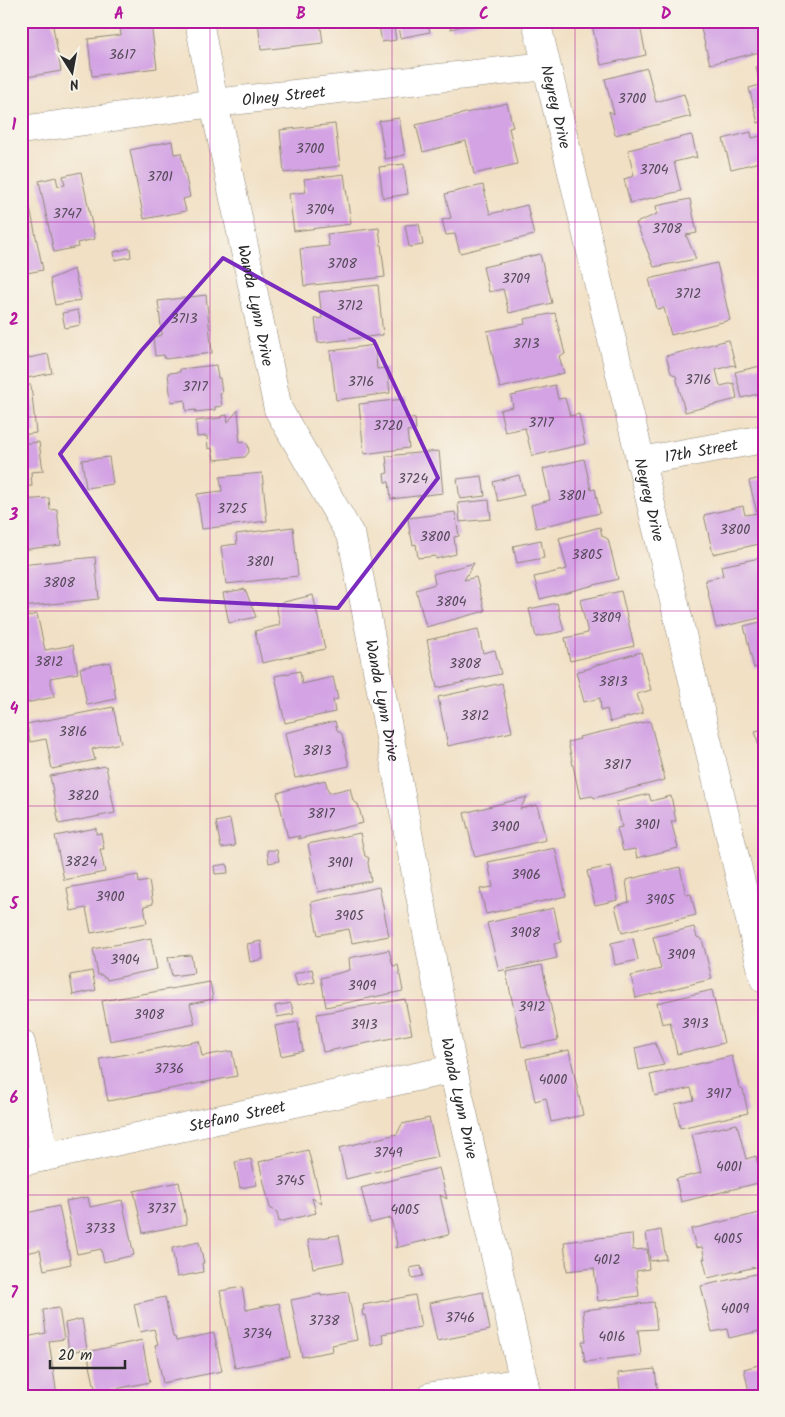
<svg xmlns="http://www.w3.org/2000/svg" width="785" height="1417" font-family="Kalam,sans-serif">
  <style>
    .building { fill: #d3a3e4 }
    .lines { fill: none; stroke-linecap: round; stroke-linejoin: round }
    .minor-casing { stroke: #8e8678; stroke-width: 29 }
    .minor { stroke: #fff; stroke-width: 28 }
    .marked { fill: none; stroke: #7b2cbf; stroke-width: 4; stroke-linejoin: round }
    .grid { fill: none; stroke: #b5179e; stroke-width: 1; stroke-opacity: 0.55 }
    .labels { text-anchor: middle; stroke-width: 4; stroke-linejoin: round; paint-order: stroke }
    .number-label { font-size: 14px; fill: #554959 }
    .street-label { font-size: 16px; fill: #2b2b2b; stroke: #f7f3e8 }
    .neatline { fill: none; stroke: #b5179e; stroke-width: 2 }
    .grid-label { font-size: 16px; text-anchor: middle; font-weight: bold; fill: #b5179e }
  </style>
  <rect width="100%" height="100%" fill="#f7f3e8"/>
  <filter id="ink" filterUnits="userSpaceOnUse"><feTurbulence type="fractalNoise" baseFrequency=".02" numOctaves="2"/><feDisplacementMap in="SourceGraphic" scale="10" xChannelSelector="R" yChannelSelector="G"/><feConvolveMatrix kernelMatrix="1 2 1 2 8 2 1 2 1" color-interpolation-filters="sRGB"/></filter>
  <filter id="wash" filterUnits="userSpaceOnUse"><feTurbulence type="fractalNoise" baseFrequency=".0096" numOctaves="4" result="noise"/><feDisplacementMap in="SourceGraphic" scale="20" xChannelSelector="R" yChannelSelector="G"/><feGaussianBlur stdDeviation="1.12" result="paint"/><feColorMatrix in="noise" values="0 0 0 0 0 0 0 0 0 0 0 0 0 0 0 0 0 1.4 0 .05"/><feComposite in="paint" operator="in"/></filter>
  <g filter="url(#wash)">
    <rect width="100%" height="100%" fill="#f1e0c4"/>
    <g id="blocks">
      <path class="building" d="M 21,21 L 52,21 L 61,71 L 21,78 Z
        M 258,21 L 320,21 L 323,43 L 261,50 Z
        M 378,21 L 393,21 L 396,40 L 382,42 Z
        M 397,21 L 427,21 L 430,32 L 400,38 Z
        M 449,21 L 480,21 L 480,22 L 451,29 Z
        M 591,21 L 639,21 L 646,55 L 601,65 Z
        M 699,21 L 764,21 L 764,51 L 710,64 Z
        M 151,24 L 157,68 L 92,76 L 88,39 L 121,35 L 120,27 Z
        M 764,65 L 764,121 L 758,123 L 749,88 L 760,85 L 756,67 Z
        M 647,68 L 656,102 L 684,94 L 691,118 L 688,117 L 615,135 L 609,111 L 614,114 L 605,79 Z
        M 507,103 L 513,127 L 509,128 L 517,164 L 474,174 L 466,141 L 423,152 L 416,125 Z
        M 399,118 L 405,155 L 385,159 L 379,121 Z
        M 335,124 L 340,166 L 284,173 L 280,130 Z
        M 751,132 L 752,138 L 764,135 L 764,161 L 731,169 L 723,139 Z
        M 691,135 L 692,136 L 697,158 L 695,157 L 674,162 L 681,191 L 630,203 L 624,179 L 634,176 L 628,150 Z
        M 172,141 L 174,154 L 181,153 L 190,197 L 183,199 L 186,211 L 144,219 L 130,150 Z
        M 404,164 L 408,194 L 383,198 L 379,167 Z
        M 81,172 L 95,239 L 77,243 L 78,247 L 54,252 L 39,181 L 56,177 L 58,186 L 65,185 L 63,176 Z
        M 344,174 L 351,224 L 294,231 L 289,194 L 306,192 L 304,179 Z
        M 21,175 L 23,175 L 43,270 L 21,274 Z
        M 483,185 L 490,214 L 527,205 L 534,235 L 460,253 L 455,234 L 446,235 L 442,220 L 451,218 L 445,194 Z
        M 690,199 L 697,233 L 686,235 L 696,259 L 654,267 L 636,223 L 657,214 L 656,206 Z
        M 419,224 L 423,245 L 409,247 L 405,225 Z
        M 379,228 L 385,277 L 304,286 L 300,249 L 329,246 L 327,234 Z
        M 130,248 L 131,257 L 115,260 L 114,252 Z
        M 540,254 L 552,303 L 509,313 L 503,289 L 489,292 L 483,267 Z
        M 717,263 L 730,320 L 671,335 L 664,308 L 657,309 L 649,279 Z
        M 74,269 L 81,300 L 55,305 L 50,279 Z
        M 378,285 L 383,335 L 318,343 L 315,319 L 322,318 L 319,292 Z
        M 206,295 L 212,353 L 165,359 L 164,355 L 155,356 L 153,337 L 162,335 L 158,301 Z
        M 78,310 L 81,325 L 65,328 L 62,313 Z
        M 555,313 L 565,354 L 559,356 L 564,373 L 500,388 L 487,331 L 525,324 L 524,319 Z
        M 728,340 L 729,340 L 736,367 L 733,365 L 716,370 L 720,386 L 734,383 L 737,399 L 685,412 L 676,376 L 671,373 L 666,356 Z
        M 375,345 L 377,369 L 387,368 L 390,393 L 336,400 L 330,351 Z
        M 48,354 L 52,373 L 27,378 L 24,359 Z
        M 216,365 L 218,378 L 220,378 L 222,393 L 220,394 L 222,406 L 215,407 L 215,410 L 195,412 L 196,410 L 186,411 L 185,400 L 171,402 L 168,373 L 180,372 L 180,369 Z
        M 760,366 L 764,379 L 764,392 L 742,398 L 735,372 Z
        M 31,385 L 36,433 L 21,435 L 21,386 Z
        M 555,385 L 558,399 L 565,398 L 570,416 L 579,414 L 585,444 L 532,456 L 525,428 L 505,432 L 500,410 L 513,407 L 511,396 L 517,395 L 516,394 Z
        M 404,399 L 406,419 L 415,418 L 416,430 L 407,431 L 409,448 L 364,454 L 359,404 Z
        M 238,410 L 240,434 L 239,434 L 240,442 L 244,441 L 248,445 L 249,452 L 245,457 L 214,460 L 212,448 L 208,449 L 207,436 L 197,437 L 196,421 L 221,418 L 221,416 L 227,415 L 228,422 Z
        M 39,442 L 43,471 L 31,472 L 32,486 L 21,487 L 21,444 Z
        M 439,451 L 443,493 L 391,499 L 389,482 L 385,482 L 384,474 L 388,473 L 386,456 Z
        M 109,457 L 113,484 L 86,488 L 82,460 Z
        M 584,459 L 591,490 L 595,489 L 600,513 L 536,528 L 531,505 L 550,500 L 543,469 Z
        M 262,473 L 267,521 L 202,529 L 197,494 L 222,491 L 220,477 Z
        M 519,475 L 524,495 L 498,501 L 493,482 Z
        M 482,476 L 485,496 L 460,499 L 457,479 Z
        M 764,477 L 764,543 L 713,554 L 704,515 L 743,506 L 745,515 L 757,513 L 749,481 Z
        M 49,498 L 50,510 L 57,509 L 61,545 L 21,550 L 21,500 Z
        M 489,500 L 491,519 L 460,522 L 458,503 Z
        M 455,512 L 459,536 L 454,537 L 456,554 L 436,559 L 436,556 L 418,558 L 416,544 L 413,545 L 411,535 L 410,534 L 408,518 Z
        M 293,527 L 298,576 L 226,584 L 221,546 L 237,544 L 236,534 Z
        M 600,527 L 602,536 L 608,539 L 618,579 L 540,599 L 534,577 L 567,569 L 559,538 Z
        M 541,540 L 544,558 L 517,563 L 513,546 Z
        M 95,557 L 99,599 L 21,607 L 21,565 Z
        M 764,557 L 764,617 L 716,628 L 705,580 L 723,576 L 721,566 Z
        M 474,563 L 464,580 L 476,577 L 485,611 L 426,627 L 416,590 L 435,584 L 433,574 Z
        M 245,589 L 256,617 L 229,623 L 223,593 Z
        M 621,591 L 634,646 L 570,661 L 565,638 L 588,633 L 580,600 Z
        M 313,595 L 325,649 L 262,663 L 255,631 L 280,625 L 276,604 Z
        M 557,603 L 564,631 L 536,637 L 529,609 Z
        M 37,614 L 45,650 L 73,645 L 78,673 L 50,678 L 54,697 L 21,704 L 21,618 Z
        M 764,621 L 764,678 L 763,678 L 760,666 L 754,668 L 744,626 Z
        M 478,629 L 483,653 L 495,650 L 501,674 L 437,688 L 427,640 Z
        M 641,652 L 651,690 L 637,694 L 643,713 L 610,722 L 607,709 L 601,711 L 600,698 L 584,702 L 576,672 L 591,668 L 593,666 Z
        M 110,662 L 116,699 L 87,705 L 80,668 Z
        M 300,671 L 302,684 L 333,677 L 338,699 L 333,700 L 335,712 L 285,723 L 275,676 Z
        M 502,683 L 512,732 L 448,746 L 438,697 Z
        M 113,707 L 121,743 L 92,749 L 95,760 L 52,769 L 46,739 L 30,742 L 27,724 Z
        M 335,721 L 337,730 L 342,734 L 349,766 L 295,778 L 285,733 Z
        M 650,721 L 665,780 L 594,798 L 593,796 L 580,798 L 568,742 L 580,739 L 579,737 Z
        M 764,729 L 764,754 L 761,755 L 755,731 Z
        M 106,766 L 115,813 L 59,824 L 50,776 Z
        M 325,780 L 329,793 L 350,788 L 353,801 L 358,804 L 363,823 L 298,839 L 300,836 L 288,838 L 277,793 Z
        M 649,794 L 651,801 L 671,796 L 676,821 L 671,821 L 678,848 L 637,858 L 635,849 L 623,851 L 617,828 L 622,827 L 616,802 Z
        M 527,797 L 520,809 L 537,805 L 546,840 L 475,857 L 464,813 Z
        M 230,819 L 235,846 L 221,848 L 216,822 Z
        M 96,828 L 96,834 L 101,833 L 104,849 L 100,849 L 105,872 L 64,880 L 55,836 Z
        M 360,833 L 365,856 L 369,858 L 368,863 L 371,881 L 318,892 L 308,844 Z
        M 555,848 L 566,896 L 486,914 L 480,889 L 493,887 L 488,862 Z
        M 267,850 L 277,850 L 279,861 L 269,863 Z
        M 227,864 L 228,873 L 215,874 L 214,866 Z
        M 611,866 L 618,900 L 595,905 L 587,871 Z
        M 680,867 L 686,895 L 691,894 L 696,915 L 622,933 L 615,906 L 629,902 L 626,880 Z
        M 138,875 L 139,883 L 149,881 L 153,904 L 144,906 L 147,923 L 91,933 L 86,908 L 71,911 L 67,888 Z
        M 379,887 L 389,936 L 352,943 L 349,929 L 318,935 L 311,902 Z
        M 554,908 L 561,942 L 554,944 L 557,958 L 499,971 L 487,923 Z
        M 694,927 L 697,937 L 702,939 L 712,979 L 636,998 L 631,976 L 661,969 L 653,937 Z
        M 151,938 L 157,969 L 107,980 L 106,977 L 103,977 L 102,975 L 98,975 L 93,949 Z
        M 633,938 L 638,960 L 615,965 L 611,943 Z
        M 261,941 L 263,959 L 250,962 L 247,944 Z
        M 389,950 L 393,966 L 398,965 L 403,991 L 326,1007 L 321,978 L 350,970 L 349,958 Z
        M 191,955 L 194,973 L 172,976 L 168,957 Z
        M 542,965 L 558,1040 L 522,1047 L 506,972 Z
        M 312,969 L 315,982 L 297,986 L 294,974 Z
        M 92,971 L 96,990 L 73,995 L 70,975 Z
        M 210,982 L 213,999 L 190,1004 L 195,1024 L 110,1041 L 102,1001 Z
        M 712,990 L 724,1043 L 677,1054 L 670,1022 L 662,1024 L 657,1003 Z
        M 405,999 L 412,1034 L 323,1052 L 317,1014 Z
        M 291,1003 L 294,1014 L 277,1017 L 275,1006 Z
        M 298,1022 L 303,1051 L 281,1056 L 275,1026 Z
        M 199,1041 L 202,1056 L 232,1051 L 237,1076 L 108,1101 L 100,1059 Z
        M 655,1043 L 664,1065 L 639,1070 L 635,1048 Z
        M 569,1050 L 583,1115 L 551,1122 L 546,1098 L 535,1101 L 526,1059 Z
        M 732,1056 L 739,1087 L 743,1089 L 748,1113 L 680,1128 L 675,1104 L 694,1100 L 691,1088 L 655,1096 L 650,1075 Z
        M 429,1118 L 438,1157 L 346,1179 L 339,1148 L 397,1134 L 402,1124 Z
        M 737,1124 L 746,1159 L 756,1156 L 762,1182 L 681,1202 L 676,1179 L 701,1173 L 692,1134 Z
        M 308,1150 L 322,1204 L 312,1198 L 316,1213 L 279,1222 L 277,1212 L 270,1208 L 259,1162 Z
        M 251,1159 L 257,1185 L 240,1188 L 235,1162 Z
        M 439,1168 L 447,1199 L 440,1195 L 449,1233 L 448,1235 L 395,1248 L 397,1244 L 391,1218 L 370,1223 L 361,1188 Z
        M 179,1182 L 187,1224 L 143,1233 L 134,1191 Z
        M 88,1197 L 90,1207 L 122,1200 L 134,1255 L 104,1262 L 101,1249 L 77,1254 L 66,1201 Z
        M 59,1206 L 71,1264 L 44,1270 L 40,1250 L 21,1254 L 21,1214 Z
        M 764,1212 L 764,1265 L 708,1278 L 703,1258 L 705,1259 L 702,1247 L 696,1248 L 691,1229 Z
        M 661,1230 L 666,1259 L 650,1261 L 646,1233 Z
        M 632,1234 L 633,1250 L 647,1249 L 649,1269 L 636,1271 L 639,1296 L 598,1301 L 594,1268 L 567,1271 L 564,1242 Z
        M 339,1235 L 344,1262 L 313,1268 L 308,1240 Z
        M 199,1242 L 204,1263 L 202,1263 L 203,1272 L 177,1277 L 172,1248 Z
        M 421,1266 L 423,1276 L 412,1278 L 410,1268 Z
        M 764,1272 L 764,1330 L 729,1338 L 727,1329 L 712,1332 L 701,1286 Z
        M 242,1287 L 246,1310 L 279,1303 L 290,1357 L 235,1368 L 220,1291 Z
        M 348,1292 L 357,1340 L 332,1345 L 333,1351 L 302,1357 L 291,1300 L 321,1294 L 321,1296 Z
        M 483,1292 L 490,1330 L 437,1341 L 429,1303 Z
        M 415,1295 L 421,1327 L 382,1334 L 384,1343 L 371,1346 L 365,1315 L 363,1316 L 362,1310 L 364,1310 L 363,1305 Z
        M 165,1297 L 173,1337 L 175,1337 L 176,1341 L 214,1333 L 222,1371 L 163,1383 L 155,1345 L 158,1344 L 154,1329 L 140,1332 L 134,1304 Z
        M 654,1302 L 657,1329 L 638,1330 L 641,1355 L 585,1362 L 582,1341 L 586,1341 L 583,1310 Z
        M 59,1308 L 64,1339 L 49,1341 L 57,1396 L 21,1396 L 21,1338 L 46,1333 L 43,1310 Z
        M 82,1319 L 87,1349 L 69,1352 L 65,1323 Z
        M 142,1340 L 150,1382 L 96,1393 L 87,1352 Z
        M 764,1354 L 764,1396 L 750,1396 L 744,1369 L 762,1364 L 760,1355 Z
        M 655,1369 L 658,1396 L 600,1396 L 600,1392 L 620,1390 L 618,1373 Z"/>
    </g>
  </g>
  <g filter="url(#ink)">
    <use href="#blocks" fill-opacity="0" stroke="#8e8678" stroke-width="1"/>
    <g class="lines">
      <g class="minor-casing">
        <g id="minor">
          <path id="s1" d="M 199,21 L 214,103 L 278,409 L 352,538 L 453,1069 L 527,1396"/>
          <path id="s2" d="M 536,21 L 764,979"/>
          <path id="s3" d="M 21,130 L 214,103 L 546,66"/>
          <path id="s4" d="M 640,461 L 764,439"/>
          <path d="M 21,1043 L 45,1157"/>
          <path id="s5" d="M 21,1162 L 453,1069"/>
          <path d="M 432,1396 L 524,1382"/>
        </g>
      </g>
      <use href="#minor" class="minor"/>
    </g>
  </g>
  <path class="marked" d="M 223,258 L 374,341 L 438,478 L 338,608 L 158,599 L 60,454 L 141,351 Z"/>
  <path class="grid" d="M 210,21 L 210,1396M 392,21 L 392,1396M 575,21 L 575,1396M 21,222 L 764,222M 21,417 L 764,417M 21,611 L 764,611M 21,806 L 764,806M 21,1000 L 764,1000M 21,1195 L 764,1195"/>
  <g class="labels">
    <g class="number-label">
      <text x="122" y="59">3617</text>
      <text x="632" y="103">3700</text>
      <text x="310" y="153">3700</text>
      <text x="654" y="174">3704</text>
      <text x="160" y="181">3701</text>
      <text x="320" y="214">3704</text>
      <text x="67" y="218">3747</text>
      <text x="667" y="233">3708</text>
      <text x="342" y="268">3708</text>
      <text x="516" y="283">3709</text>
      <text x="688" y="298">3712</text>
      <text x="350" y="310">3712</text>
      <text x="184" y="323">3713</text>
      <text x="526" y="348">3713</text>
      <text x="698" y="384">3716</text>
      <text x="361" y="386">3716</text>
      <text x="195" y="391">3717</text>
      <text x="541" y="427">3717</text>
      <text x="388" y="430">3720</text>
      <text x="413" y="483">3724</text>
      <text x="572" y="500">3801</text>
      <text x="232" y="513">3725</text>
      <text x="735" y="534">3800</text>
      <text x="435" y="541">3800</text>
      <text x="587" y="559">3805</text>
      <text x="260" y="566">3801</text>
      <text x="59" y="587">3808</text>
      <text x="451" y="606">3804</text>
      <text x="606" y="622">3809</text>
      <text x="49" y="666">3812</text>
      <text x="465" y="668">3808</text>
      <text x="613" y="686">3813</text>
      <text x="475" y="720">3812</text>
      <text x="73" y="736">3816</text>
      <text x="317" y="755">3813</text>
      <text x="617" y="769">3817</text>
      <text x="83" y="800">3820</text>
      <text x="321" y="818">3817</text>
      <text x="647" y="829">3901</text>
      <text x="505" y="831">3900</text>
      <text x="81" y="866">3824</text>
      <text x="340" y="867">3901</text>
      <text x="526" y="879">3906</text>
      <text x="110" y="901">3900</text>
      <text x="660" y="904">3905</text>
      <text x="349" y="920">3905</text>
      <text x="525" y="937">3908</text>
      <text x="681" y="959">3909</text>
      <text x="125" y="964">3904</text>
      <text x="362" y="990">3909</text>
      <text x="532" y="1011">3912</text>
      <text x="149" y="1019">3908</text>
      <text x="695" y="1028">3913</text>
      <text x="364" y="1029">3913</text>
      <text x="169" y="1073">3736</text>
      <text x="553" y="1084">4000</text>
      <text x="718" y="1098">3917</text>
      <text x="388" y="1157">3749</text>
      <text x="729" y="1171">4001</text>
      <text x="290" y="1185">3745</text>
      <text x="161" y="1213">3737</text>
      <text x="405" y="1214">4005</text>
      <text x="100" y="1233">3733</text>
      <text x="728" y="1243">4005</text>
      <text x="607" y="1264">4012</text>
      <text x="735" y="1313">4009</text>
      <text x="460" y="1322">3746</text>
      <text x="324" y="1325">3738</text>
      <text x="257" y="1338">3734</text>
      <text x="612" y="1341">4016</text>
    </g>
    <g class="street-label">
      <text dy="6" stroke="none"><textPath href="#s3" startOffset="265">Olney Street</textPath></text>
      <text dy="6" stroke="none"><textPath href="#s2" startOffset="88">Neyrey Drive</textPath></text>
      <text dy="6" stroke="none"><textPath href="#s1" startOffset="290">Wanda Lynn Drive</textPath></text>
      <text dy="6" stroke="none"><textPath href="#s4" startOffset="62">17th Street</textPath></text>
      <text dy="6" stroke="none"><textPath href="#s2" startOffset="492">Neyrey Drive</textPath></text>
      <text dy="6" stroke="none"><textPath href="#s1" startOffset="710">Wanda Lynn Drive</textPath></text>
      <text dy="6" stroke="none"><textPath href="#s1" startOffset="1115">Wanda Lynn Drive</textPath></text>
      <text dy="6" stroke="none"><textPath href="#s5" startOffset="221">Stefano Street</textPath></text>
    </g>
  </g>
  <rect width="785" height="1417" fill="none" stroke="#f7f3e8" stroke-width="55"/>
  <g transform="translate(72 72) rotate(169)" stroke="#f7f3e8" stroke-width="4" paint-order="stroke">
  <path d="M0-4L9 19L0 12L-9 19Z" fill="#2b2b2b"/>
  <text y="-8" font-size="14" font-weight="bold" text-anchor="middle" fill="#2b2b2b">N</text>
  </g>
  <path d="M50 1360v8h75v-8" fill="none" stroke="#2b2b2b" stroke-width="2.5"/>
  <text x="58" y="1360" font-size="15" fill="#2b2b2b" stroke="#f7f3e8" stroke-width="4" paint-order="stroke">20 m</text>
  <rect x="28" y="28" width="730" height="1362" class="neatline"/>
  <g class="grid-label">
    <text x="119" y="19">A</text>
    <text x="301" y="19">B</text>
    <text x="484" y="19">C</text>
    <text x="666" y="19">D</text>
    <text x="14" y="130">1</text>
    <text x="14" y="325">2</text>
    <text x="14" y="520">3</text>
    <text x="14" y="714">4</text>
    <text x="14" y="909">5</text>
    <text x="14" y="1103">6</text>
    <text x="14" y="1298">7</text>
  </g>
</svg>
